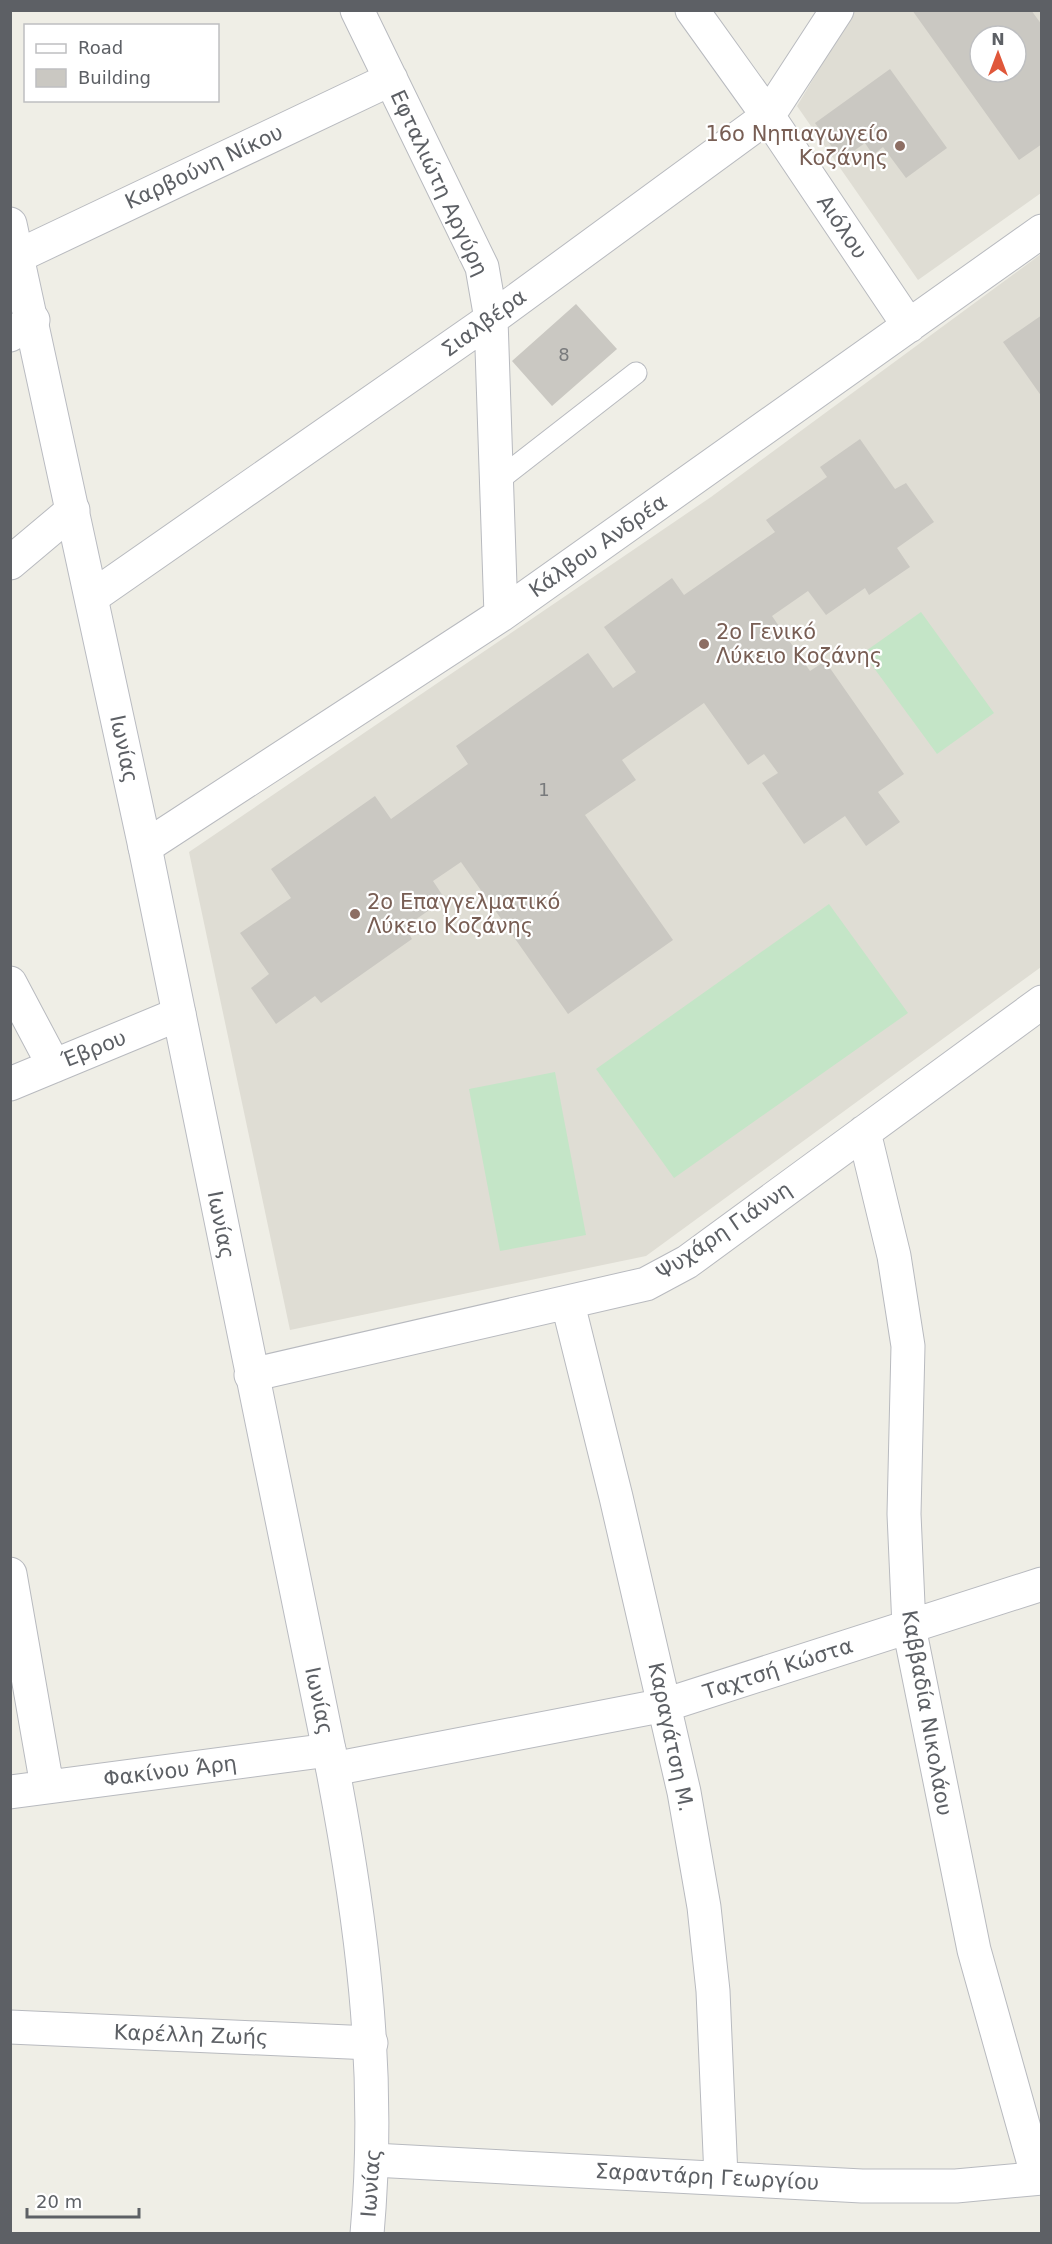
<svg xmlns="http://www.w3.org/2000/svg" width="1052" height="2244" font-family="'DejaVu Sans',sans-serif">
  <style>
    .education { fill: #dfddd4; fill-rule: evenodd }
    .garden { fill: #c4e5c7 }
    .building { fill: #cac8c2; fill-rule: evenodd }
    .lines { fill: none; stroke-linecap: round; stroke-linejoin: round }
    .lane-casing { stroke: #b8babf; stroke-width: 23 }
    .street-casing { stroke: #b8babf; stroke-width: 35 }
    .secondary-casing { stroke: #b9bbc1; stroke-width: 35 }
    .lane { stroke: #fff; stroke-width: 21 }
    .street { stroke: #fff; stroke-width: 33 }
    .secondary { stroke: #fff; stroke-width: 33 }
    .education-dot { fill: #8d6e63; stroke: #fff; stroke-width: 2 }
    .labels { text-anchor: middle; stroke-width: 4.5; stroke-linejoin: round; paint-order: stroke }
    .number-label { font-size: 18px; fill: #787a7c }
    .education-label { font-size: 21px; fill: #785e54; stroke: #fff; text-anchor: start }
    .street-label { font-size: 21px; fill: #5d6065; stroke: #fff }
  </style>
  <rect width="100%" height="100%" fill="#efeee6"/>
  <path class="education" d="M 854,11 L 1041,11 L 1041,193 L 918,280 L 797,106 ZM 980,36 L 1016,36 L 1016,72 L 980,72 Z
    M 1041,254 L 1041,967 L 646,1256 L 290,1330 L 189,852 L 711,497 Z"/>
  <path class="garden" d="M 921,612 L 994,713 L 937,754 L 863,653 Z
    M 829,904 L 908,1013 L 674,1178 L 596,1069 Z
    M 555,1072 L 586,1235 L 500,1251 L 469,1089 Z"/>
  <path class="building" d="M 912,10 L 1031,10 L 1042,25 L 1042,144 L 1019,160 ZM 980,36 L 1016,36 L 1016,72 L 980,72 Z
    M 890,69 L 947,148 L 906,178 L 883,147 L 873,155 L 865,143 L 841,160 L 815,123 Z
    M 576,304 L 617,349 L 552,406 L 512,361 Z
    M 1042,315 L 1042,397 L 1003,342 Z
    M 860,439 L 895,489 L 906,483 L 934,522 L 897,548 L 910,567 L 869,595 L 865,588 L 826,615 L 808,591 L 772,616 L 810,671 L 825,661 L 904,774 L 878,792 L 900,822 L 866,846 L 845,816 L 804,844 L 762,783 L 778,773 L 764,754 L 748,765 L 704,703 L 622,760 L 636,780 L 585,815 L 673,940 L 568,1014 L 461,862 L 433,881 L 445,899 L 405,927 L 412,939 L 321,1003 L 315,996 L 276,1024 L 251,988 L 269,974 L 240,933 L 291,898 L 271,869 L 375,796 L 391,819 L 468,764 L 456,746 L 588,653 L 613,688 L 636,672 L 604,627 L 672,578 L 684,595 L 775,532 L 766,520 L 827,477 L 820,467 Z"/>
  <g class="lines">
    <g class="lane-casing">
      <path id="lane" d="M 496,482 L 636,373"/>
    </g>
    <g class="street-casing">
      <path id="street" d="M 357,10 L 482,267 L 491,319 L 501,615
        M 692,10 L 768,116 L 909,326
        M 18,256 L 391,79
        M 10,335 L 33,320
        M 10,563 L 73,510
        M 92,597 L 491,319 L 768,116 L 837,10
        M 145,847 L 501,615 L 1042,231
        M 10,983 L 54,1066
        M 10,1084 L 179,1014
        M 864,1132 L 894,1256 L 908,1346 L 904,1514 L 909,1627 L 974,1950 L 1038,2178
        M 568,1304 L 616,1497 L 684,1792 L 704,1907 L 713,1991 L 721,2177
        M 251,1375 L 646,1284 L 687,1262 L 1042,1002
        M 10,1574 L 47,1786
        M 333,1769 L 665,1705 L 1042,1584
        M 10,1792 L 329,1750
        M 10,2027 L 371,2043
        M 373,2160 L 862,2186 L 956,2186 L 1042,2178"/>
    </g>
    <g class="secondary-casing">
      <path id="secondary" d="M 10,224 L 145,847 L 329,1750 C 361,1914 382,2066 367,2234"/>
    </g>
    <use href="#lane" class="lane"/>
    <use href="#street" class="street"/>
    <use href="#secondary" class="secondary"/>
  </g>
  <g class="education-dot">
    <circle cx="900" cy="146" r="6"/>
    <circle cx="704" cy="644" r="6"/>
    <circle cx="355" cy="914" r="6"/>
  </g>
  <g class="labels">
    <g class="number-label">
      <text x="564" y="361">8</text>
      <text x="544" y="796">1</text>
    </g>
    <g class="education-label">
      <text x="888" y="141" text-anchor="end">16ο Νηπιαγωγείο<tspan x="888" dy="24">Κοζάνης</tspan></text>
      <text x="716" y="639">2ο Γενικό<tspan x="716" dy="24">Λύκειο Κοζάνης</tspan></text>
      <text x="367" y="909">2ο Επαγγελματικό<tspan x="367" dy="24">Λύκειο Κοζάνης</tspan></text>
    </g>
    <g class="street-label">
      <text transform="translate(204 167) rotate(-25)" y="7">Καρβούνη Νίκου</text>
      <text transform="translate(439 183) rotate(65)" y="7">Εφταλιώτη Αργύρη</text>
      <text transform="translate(842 227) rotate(56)" y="7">Αιόλου</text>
      <text transform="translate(484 323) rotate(-36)" y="7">Σιαλβέρα</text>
      <text transform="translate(598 546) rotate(-35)" y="7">Κάλβου Ανδρέα</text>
      <text transform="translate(124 749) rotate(78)" y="7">Ιωνίας</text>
      <text transform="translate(94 1049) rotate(-22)" y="7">Έβρου</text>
      <text transform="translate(221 1225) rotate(79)" y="7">Ιωνίας</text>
      <text transform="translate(724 1231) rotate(-34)" y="7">Ψυχάρη Γιάννη</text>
      <text transform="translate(778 1669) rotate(-18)" y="7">Ταχτσή Κώστα</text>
      <text transform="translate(319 1701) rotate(78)" y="7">Ιωνίας</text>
      <text transform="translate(927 1713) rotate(80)" y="7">Καββαδία Νικολάου</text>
      <text transform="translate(671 1737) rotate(78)" y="7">Καραγάτση Μ.</text>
      <text transform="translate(170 1771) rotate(-7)" y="7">Φακίνου Άρη</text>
      <text transform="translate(191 2035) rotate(2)" y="7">Καρέλλη Ζωής</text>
      <text transform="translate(707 2177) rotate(3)" y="7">Σαραντάρη Γεωργίου</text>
      <text transform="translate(371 2183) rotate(-86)" y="7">Ιωνίας</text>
    </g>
  </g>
  <rect width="1052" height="2244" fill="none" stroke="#5d6065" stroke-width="24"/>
  <rect x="24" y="24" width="195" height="78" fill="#ffffff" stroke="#bebfc1" stroke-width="1.5"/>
  <rect x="36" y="44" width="30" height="9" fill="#ffffff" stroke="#bebfc1" stroke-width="1.5"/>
  <text x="78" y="54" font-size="18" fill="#5d6065">Road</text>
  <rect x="36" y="69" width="30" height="18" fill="#cac8c2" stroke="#bebfc1" stroke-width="1.5"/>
  <text x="78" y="84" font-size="18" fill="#5d6065">Building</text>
  <g transform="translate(998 54)"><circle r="28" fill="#ffffff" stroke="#bebfc1" stroke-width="1.5"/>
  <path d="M0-4.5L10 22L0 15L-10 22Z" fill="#e0573a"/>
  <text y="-9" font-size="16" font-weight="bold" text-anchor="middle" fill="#5d6065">N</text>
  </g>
  <path d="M27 2208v9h112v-9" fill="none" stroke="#5d6065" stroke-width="3"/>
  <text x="36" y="2208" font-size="18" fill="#5d6065" stroke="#ffffff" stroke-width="4.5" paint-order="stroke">20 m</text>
</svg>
